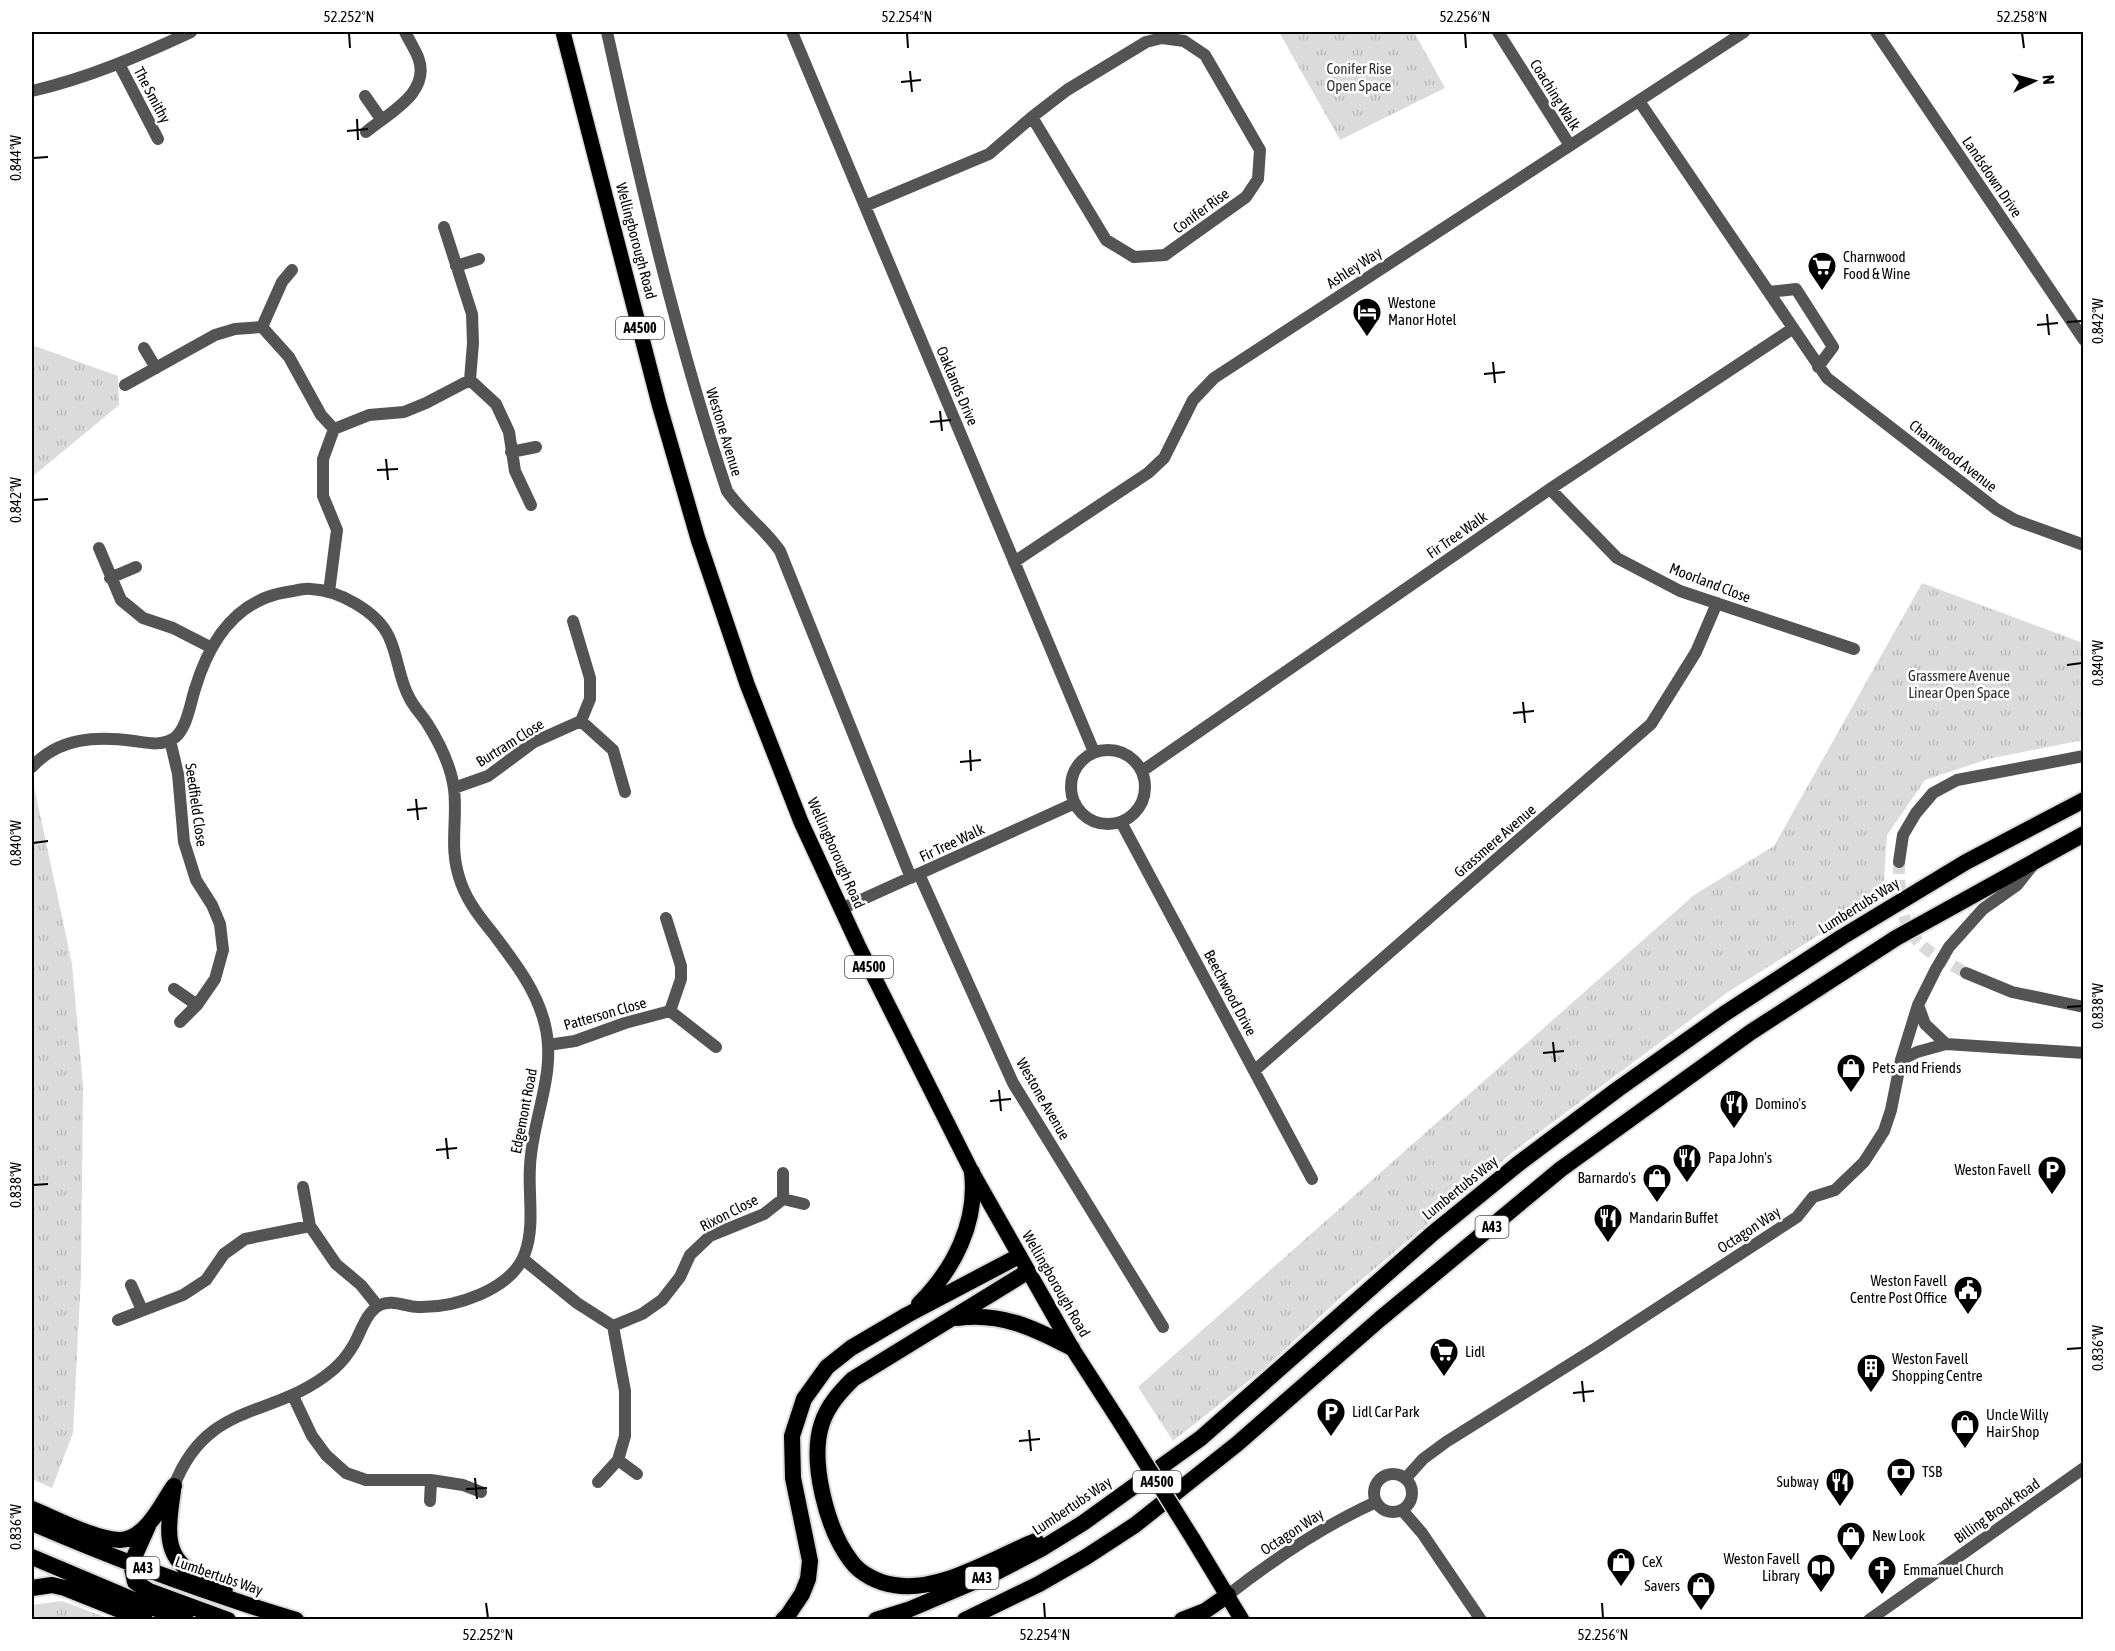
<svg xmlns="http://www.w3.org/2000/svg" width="2115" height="1651" font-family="'Asap Condensed',sans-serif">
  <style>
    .park { fill: url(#park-tufts) }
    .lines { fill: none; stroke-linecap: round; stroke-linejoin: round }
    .minor-tunnel { stroke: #d9d9d9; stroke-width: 12; stroke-dasharray: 12 6; stroke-linecap: butt }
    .primary-casing { stroke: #dbdbdb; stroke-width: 18 }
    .trunk-casing { stroke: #dbdbdb; stroke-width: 20 }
    .minor { stroke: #545454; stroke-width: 12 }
    .tertiary { stroke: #545454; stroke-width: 12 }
    .primary { stroke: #000; stroke-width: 15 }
    .trunk { stroke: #000; stroke-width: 16 }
    .primary-bridge-casing { stroke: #dbdbdb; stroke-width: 18; stroke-linecap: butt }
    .primary-bridge { stroke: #000; stroke-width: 15 }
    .ticks { fill: none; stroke: #000; stroke-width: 2 }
    .labels { text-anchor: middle; stroke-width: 5; stroke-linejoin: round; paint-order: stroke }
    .shield { fill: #fff; stroke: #4c4c4c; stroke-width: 1.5 }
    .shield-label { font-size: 14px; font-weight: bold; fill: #000 }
    .park-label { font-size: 15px; fill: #323232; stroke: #fff }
    .street-label { font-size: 15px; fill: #000; stroke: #fff }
    .poi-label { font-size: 15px; fill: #000; stroke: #fff; text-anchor: start }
    .neatline { fill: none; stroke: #000; stroke-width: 2 }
    .ticks-label { font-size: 15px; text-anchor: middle; fill: #000 }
  </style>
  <defs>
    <pattern id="park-tufts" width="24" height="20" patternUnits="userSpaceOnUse" patternTransform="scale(1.5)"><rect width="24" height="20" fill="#dbdbdb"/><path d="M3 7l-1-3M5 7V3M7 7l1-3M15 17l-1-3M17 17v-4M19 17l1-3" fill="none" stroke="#bababa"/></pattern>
  </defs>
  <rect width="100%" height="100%" fill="#fff"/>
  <path class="park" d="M 1279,32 L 1414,32 L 1445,88 L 1340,140 Z
    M 32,345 L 118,376 L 119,405 L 32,477 Z
    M 1922,583 L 2083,643 L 2083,740 L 1988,759 L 1925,780 L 1887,835 L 1883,895 L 1728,992 L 1514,1151 L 1341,1297 L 1265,1368 L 1173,1441 L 1138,1387 L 1694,895 L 1774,846 Z
    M 32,777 L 72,964 L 83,1085 L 81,1277 L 73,1433 L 52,1488 L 32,1479 Z
    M 62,1601 L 110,1619 L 32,1619 L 32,1605 Z"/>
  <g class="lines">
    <path class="minor-tunnel" d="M 1899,862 C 1899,887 1899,918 1916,939 C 1928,954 1949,963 1966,973"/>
    <g class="primary-casing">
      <path id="primary" d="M 563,32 L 659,404 L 698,539 L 747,684 L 801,822 L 858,945 L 972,1172 L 1072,1348 L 1121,1424
        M 1193,1539 L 1242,1620"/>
    </g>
    <g class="trunk-casing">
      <path id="trunk" d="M 1027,1272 L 853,1379 C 840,1392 828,1405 822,1423 C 809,1461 827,1530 851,1561 C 860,1574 879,1583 894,1585 C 940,1593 993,1558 1036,1541
        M 919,1304 C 954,1269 978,1222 972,1172
        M 957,1318 C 1001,1312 1034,1328 1072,1348
        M 173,1491 C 169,1520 161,1555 192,1572 C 203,1578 214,1582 225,1588
        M 32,1509 C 54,1518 96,1540 120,1540 C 127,1540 136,1536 141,1531 C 155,1520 164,1500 174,1486
        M 32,1523 C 118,1560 206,1593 296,1620
        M 148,1526 L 131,1564 L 135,1582 L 149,1591 L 228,1620
        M 32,1557 L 141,1603 L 186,1620
        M 32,1588 L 52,1585 L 65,1588 L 145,1620
        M 783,1620 L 788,1615 L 802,1594 L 808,1579 L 810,1561 L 793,1478 L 792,1436 L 804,1399 L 827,1367 L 851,1348 L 907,1315 L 1019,1256
        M 876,1620 L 908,1610 L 995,1573 L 1041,1549 L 1083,1523 L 1201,1438 L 1432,1234 L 1518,1164 L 1618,1089 L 1724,1014 L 1842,937 L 1966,862 L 2084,800
        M 965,1620 L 1039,1584 L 1086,1557 L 1135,1525 L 1237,1444 L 1380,1319 L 1561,1169 L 1751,1032 L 1896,938 L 2084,834
        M 1182,1620 L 1205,1611 L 1228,1595"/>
    </g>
    <path class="minor" d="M 607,32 C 641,186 677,341 727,491 C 743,514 765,529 780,551 L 911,878
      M 792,32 L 1094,752
      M 1498,32 L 1569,144
      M 1876,32 L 2084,340
      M 119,64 L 158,139
      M 32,91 C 88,78 139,56 191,32
      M 365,96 L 381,119
      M 1639,101 L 1827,378 L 1996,509 L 2015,520 L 2084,545
      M 366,132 C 388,113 432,93 418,57 C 414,48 409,40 405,32
      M 865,206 L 989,154 L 1032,117 L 1067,90 L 1146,42 L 1162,38 L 1184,41 L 1205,55 L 1260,150 L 1258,179 L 1246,197 L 1165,255 L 1134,257 L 1106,240 L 1032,117
      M 456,266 L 479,259
      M 1769,292 L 1796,289 L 1833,347 L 1818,367
      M 262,327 L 282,282 L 292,270
      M 144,348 L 156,368
      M 470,380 L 496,404 L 509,432 L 515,471 L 531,505
      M 125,385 L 215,335 L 235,329 L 262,327 L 289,357 L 321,415 L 334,429 L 323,459 L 323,496 L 337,530 L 329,592
      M 334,429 L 369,415 L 404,412 L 426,403 L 470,380 L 473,343 L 472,314 L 444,227
      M 511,452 L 536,447
      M 1550,489 L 1617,558 L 1680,591 L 1854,649
      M 99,548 L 121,600 L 143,618 L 173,628 L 212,648
      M 1014,562 L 1148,473 L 1164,458 L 1193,400 L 1214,378 L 1744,32
      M 110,578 L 136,567
      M 581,721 L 613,750 L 625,792
      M 170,740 L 178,774 L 184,842 L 196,880 L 212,905 L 220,924 L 223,950 L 215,979 L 197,1005 L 180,1022
      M1071 787a37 37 0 1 1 74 0a37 37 0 1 1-74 0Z
      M 32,767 C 59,737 97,736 134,741 C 148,743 161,746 173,739 C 187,730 190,704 195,689 C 209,642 236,600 287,592 C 295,591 303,588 311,589 C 338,590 377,611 389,637 C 398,656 399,679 409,697 C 413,706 421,714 427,723 C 439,742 451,766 454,789 C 458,822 448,848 461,883 C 468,903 482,920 495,936 C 516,964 537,991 545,1025 C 557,1074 532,1118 530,1166 C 528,1194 535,1226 525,1253 C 512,1290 455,1308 418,1307 C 406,1307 392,1299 380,1305 C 366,1312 361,1332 354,1344 C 349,1353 342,1362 334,1369 C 275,1420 208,1398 174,1486
      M 1142,771 L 1550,489 L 1792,329
      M 454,788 L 488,776 L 534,742 L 581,721 L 590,699 L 590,678 L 573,621
      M 1121,822 L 1312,1179
      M 1899,862 L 1903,835 L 1916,813 L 1933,793 L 1957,780 L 2084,756
      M 919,874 L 1013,1083 L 1163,1327
      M 841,909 L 1075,803
      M 1966,973 L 2012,992 L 2084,1007
      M 174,989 L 197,1005
      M 1918,1005 L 1925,1024 L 1946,1044
      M 670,1011 L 716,1047
      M 548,1045 L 575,1041 L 625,1023 L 670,1011 L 681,979 L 681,966 L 666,918
      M 1901,1060 L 1917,1052 L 1946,1044 L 2084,1053
      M 1255,1070 L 1651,724 L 1696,652 L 1717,603
      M 303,1187 L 310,1226
      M 783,1199 L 804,1204
      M 523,1259 L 577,1303 L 613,1326 L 642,1314 L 662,1300 L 680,1277 L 690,1255 L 710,1236 L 764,1214 L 783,1199 L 783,1173
      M 131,1285 L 142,1310
      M 118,1320 L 183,1295 L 206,1280 L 224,1254 L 245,1239 L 310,1226 L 336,1264 L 361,1285 L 377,1305
      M 613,1326 L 625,1391 L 625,1436 L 618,1460 L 637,1474
      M 293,1396 L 312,1436 L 326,1455 L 346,1473 L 366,1480 L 431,1480 L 463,1485 L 481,1492
      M1374 1493a19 19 0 1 1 38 0a19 19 0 1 1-38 0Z
      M 1406,1478 L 1423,1459 L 1446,1442 L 1599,1346 L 1797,1217 L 1813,1197 L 1835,1190 L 1864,1162 L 1884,1131 L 1891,1110 L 1901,1060 L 1918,1005 L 1936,969 L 1949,947 L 1983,909 L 2017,885 L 2032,866
      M 598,1482 L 618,1460
      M 430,1501 L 431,1480
      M 1402,1510 L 1422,1533 L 1481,1620
      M 1228,1595 C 1274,1559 1323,1526 1376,1502"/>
    <path class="tertiary" d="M 1869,1620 L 2084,1468"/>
    <use href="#primary" class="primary"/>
    <use href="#trunk" class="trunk"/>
    <g class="primary-bridge-casing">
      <path id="primary-bridge" d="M 1121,1424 L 1193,1539"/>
    </g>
    <use href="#primary-bridge" class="primary-bridge"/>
  </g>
  <path class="ticks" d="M 349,33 L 350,48M 907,33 L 908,48M 1465,33 L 1466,48M 2022,33 L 2024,48M 910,71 L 912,92M 901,82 L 921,80M 357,119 L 358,140M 347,131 L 368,129M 33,158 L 48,157M 2047,314 L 2049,335M 2067,322 L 2082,321M 2037,325 L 2058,323M 1493,362 L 1495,383M 1484,374 L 1505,372M 940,411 L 942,431M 930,422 L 951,420M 386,459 L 388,480M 377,470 L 398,469M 33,500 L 48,499M 2067,665 L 2082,663M 1523,702 L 1525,723M 1513,713 L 1534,711M 970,750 L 971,771M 960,762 L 981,760M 416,799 L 418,820M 407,810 L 427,808M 33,843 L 48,841M 2067,1007 L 2082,1006M 1553,1042 L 1555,1062M 1543,1053 L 1564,1051M 999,1090 L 1001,1111M 990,1101 L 1011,1099M 446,1138 L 448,1159M 436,1150 L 457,1148M 33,1185 L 48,1184M 2067,1349 L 2082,1348M 1582,1381 L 1584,1402M 1573,1393 L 1594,1391M 1029,1430 L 1031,1451M 1019,1441 L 1040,1439M 475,1478 L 477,1499M 466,1489 L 487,1488M 33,1527 L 48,1526M 486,1603 L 488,1618M 1044,1603 L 1045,1618M 1602,1603 L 1603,1618"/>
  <defs>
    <g id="supermarket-pin" transform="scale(1.5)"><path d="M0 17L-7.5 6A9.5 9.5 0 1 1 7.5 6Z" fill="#000" stroke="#fff"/><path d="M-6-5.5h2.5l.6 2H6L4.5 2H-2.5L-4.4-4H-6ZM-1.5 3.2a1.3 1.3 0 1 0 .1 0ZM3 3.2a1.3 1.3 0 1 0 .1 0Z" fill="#fff"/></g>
    <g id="hotel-pin" transform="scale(1.5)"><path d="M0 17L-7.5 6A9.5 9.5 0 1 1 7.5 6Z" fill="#000" stroke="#fff"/><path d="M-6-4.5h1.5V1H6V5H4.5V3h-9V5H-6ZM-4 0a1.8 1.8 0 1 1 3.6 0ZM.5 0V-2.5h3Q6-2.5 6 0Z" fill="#fff"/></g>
    <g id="shop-pin" transform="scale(1.5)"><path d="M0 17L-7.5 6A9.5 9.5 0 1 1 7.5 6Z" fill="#000" stroke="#fff"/><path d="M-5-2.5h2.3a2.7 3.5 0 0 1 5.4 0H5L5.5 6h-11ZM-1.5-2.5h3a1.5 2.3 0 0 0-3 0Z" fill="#fff"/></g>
    <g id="restaurant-pin" transform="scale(1.5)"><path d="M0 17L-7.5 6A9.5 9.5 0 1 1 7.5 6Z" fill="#000" stroke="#fff"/><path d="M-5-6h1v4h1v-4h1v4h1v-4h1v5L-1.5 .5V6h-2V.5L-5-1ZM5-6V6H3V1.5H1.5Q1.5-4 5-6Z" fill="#fff"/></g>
    <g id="parking-pin" transform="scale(1.5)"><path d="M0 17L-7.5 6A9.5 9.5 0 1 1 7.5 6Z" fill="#000" stroke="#fff"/><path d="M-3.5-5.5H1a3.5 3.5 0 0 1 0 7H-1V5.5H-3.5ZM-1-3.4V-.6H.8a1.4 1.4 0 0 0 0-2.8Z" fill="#fff"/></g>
    <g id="civic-pin" transform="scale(1.5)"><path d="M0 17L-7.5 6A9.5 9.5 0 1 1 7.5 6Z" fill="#000" stroke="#fff"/><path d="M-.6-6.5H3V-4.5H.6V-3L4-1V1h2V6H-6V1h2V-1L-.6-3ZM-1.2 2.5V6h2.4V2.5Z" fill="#fff"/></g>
    <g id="building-pin" transform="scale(1.5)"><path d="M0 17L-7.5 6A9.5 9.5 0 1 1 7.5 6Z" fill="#000" stroke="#fff"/><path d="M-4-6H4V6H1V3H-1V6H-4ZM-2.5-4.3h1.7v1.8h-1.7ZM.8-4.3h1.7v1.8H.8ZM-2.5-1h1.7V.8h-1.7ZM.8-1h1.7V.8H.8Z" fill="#fff"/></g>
    <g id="bank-pin" transform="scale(1.5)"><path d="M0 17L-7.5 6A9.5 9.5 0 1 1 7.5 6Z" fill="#000" stroke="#fff"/><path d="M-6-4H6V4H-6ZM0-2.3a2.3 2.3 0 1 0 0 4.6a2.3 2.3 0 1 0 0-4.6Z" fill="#fff"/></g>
    <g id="library-pin" transform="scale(1.5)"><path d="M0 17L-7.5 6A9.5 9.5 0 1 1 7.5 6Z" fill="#000" stroke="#fff"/><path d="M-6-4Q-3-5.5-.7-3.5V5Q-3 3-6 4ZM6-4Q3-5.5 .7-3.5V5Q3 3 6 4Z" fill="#fff"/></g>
    <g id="church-pin" transform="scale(1.5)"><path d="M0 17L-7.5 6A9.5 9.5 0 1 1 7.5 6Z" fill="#000" stroke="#fff"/><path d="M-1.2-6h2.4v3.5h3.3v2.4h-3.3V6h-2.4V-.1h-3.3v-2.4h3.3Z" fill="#fff"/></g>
  </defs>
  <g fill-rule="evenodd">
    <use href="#supermarket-pin" x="1822" y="266"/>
    <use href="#hotel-pin" x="1367" y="312"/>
    <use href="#shop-pin" x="1851" y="1068"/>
    <use href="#restaurant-pin" x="1734" y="1104"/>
    <use href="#restaurant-pin" x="1687" y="1158"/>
    <use href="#parking-pin" x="2052" y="1170"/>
    <use href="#shop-pin" x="1657" y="1178"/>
    <use href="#restaurant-pin" x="1608" y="1218"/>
    <use href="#civic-pin" x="1968" y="1290"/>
    <use href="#supermarket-pin" x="1444" y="1352"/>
    <use href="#building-pin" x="1871" y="1368"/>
    <use href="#parking-pin" x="1331" y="1412"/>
    <use href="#shop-pin" x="1965" y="1424"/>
    <use href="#bank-pin" x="1901" y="1472"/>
    <use href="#restaurant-pin" x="1840" y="1482"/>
    <use href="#shop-pin" x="1851" y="1536"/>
    <use href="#shop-pin" x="1621" y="1562"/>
    <use href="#library-pin" x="1821" y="1568"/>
    <use href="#church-pin" x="1882" y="1570"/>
    <use href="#shop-pin" x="1701" y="1586"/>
  </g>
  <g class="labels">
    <g class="shield">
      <rect x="616" y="317" width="48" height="22" rx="4.5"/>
      <rect x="845" y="956" width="48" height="22" rx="4.5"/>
      <rect x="1475.5" y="1216" width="33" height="22" rx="4.5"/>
      <rect x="1133" y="1471" width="48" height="22" rx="4.5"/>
      <rect x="126.5" y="1557" width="33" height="22" rx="4.5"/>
      <rect x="965.5" y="1567" width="33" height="22" rx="4.5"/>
    </g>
    <g class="shield-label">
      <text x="640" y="333">A4500</text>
      <text x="869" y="972">A4500</text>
      <text x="1492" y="1232">A43</text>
      <text x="1157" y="1487">A4500</text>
      <text x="143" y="1573">A43</text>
      <text x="982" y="1583">A43</text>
    </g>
    <g class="park-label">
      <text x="1359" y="74">Conifer Rise<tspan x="1359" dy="17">Open Space</tspan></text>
      <text x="1959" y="681">Grassmere Avenue<tspan x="1959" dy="17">Linear Open Space</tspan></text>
    </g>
    <g class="street-label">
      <text transform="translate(152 95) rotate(62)" y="5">The Smithy</text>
      <text transform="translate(1555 95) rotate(58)" y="5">Coaching Walk</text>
      <text transform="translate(1992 177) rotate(56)" y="5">Landsdown Drive</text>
      <text transform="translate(1201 211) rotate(-36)" y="5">Conifer Rise</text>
      <text transform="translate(636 241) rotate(75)" y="5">Wellingborough Road</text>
      <text transform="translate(1354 268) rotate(-33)" y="5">Ashley Way</text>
      <text transform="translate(957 386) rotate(67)" y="5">Oaklands Drive</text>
      <text transform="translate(724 432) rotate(73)" y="5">Westone Avenue</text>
      <text transform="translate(1953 456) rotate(38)" y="5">Charnwood Avenue</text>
      <text transform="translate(1457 535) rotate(-35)" y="5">Fir Tree Walk</text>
      <text transform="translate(1710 583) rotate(21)" y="5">Moorland Close</text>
      <text transform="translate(510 743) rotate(-32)" y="5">Burtram Close</text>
      <text transform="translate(196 805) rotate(82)" y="5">Seedfield Close</text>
      <text transform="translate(1495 841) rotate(-41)" y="5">Grassmere Avenue</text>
      <text transform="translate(952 843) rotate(-25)" y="5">Fir Tree Walk</text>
      <text transform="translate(836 853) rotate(66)" y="5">Wellingborough Road</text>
      <text transform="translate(1859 906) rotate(-32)" y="5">Lumbertubs Way</text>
      <text transform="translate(1230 993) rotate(62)" y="5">Beechwood Drive</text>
      <text transform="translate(605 1014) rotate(-16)" y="5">Patterson Close</text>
      <text transform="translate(1043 1099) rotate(60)" y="5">Westone Avenue</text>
      <text transform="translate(524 1111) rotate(-79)" y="5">Edgemont Road</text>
      <text transform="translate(1460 1188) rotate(-39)" y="5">Lumbertubs Way</text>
      <text transform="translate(729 1213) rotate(-27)" y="5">Rixon Close</text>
      <text transform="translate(1749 1230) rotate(-33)" y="5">Octagon Way</text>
      <text transform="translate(1056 1284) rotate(60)" y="5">Wellingborough Road</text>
      <text transform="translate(1072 1506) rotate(-34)" y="5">Lumbertubs Way</text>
      <text transform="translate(1997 1511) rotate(-35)" y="5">Billing Brook Road</text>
      <text transform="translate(1292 1532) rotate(-33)" y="5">Octagon Way</text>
      <text transform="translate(219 1576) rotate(19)" y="5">Lumbertubs Way</text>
    </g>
    <g class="poi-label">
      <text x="1843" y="262">Charnwood<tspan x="1843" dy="17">Food &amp; Wine</tspan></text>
      <text x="1388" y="308">Westone<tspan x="1388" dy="17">Manor Hotel</tspan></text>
      <text x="1872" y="1073">Pets and Friends</text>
      <text x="1755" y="1109">Domino's</text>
      <text x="1708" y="1163">Papa John's</text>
      <text x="2031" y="1175" text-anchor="end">Weston Favell</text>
      <text x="1636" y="1183" text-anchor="end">Barnardo's</text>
      <text x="1629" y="1223">Mandarin Buffet</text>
      <text x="1947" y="1286" text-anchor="end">Weston Favell<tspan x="1947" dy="17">Centre Post Office</tspan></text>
      <text x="1465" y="1357">Lidl</text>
      <text x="1892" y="1364">Weston Favell<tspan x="1892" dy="17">Shopping Centre</tspan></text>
      <text x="1352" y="1417">Lidl Car Park</text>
      <text x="1986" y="1420">Uncle Willy<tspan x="1986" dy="17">Hair Shop</tspan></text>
      <text x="1922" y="1477">TSB</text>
      <text x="1819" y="1487" text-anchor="end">Subway</text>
      <text x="1872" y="1541">New Look</text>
      <text x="1800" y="1564" text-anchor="end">Weston Favell<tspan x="1800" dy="17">Library</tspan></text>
      <text x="1642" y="1567">CeX</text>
      <text x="1903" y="1575">Emmanuel Church</text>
      <text x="1680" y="1591" text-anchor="end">Savers</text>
    </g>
  </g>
  <rect width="2115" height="1651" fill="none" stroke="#ffffff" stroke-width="66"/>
  <g transform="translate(2034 81) rotate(85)" stroke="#ffffff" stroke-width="4.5" paint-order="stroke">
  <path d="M0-4.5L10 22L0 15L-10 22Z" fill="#000000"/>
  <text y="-9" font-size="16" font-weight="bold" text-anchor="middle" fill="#000000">N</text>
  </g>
  <rect x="33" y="33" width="2049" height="1585" class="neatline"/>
  <g class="ticks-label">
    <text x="349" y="22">52.252°N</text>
    <text x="907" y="22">52.254°N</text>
    <text x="1465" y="22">52.256°N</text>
    <text x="2022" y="22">52.258°N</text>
    <text transform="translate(16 158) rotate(-90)" y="5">0.844°W</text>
    <text transform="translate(2098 321) rotate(-90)" y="5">0.842°W</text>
    <text transform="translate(16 500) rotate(-90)" y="5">0.842°W</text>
    <text transform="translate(2098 663) rotate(-90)" y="5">0.840°W</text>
    <text transform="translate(16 843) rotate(-90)" y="5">0.840°W</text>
    <text transform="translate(2098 1006) rotate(-90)" y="5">0.838°W</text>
    <text transform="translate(16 1185) rotate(-90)" y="5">0.838°W</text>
    <text transform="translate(2098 1348) rotate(-90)" y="5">0.836°W</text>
    <text transform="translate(16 1527) rotate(-90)" y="5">0.836°W</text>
    <text x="488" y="1640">52.252°N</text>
    <text x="1045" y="1640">52.254°N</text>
    <text x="1603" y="1640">52.256°N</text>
  </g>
</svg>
